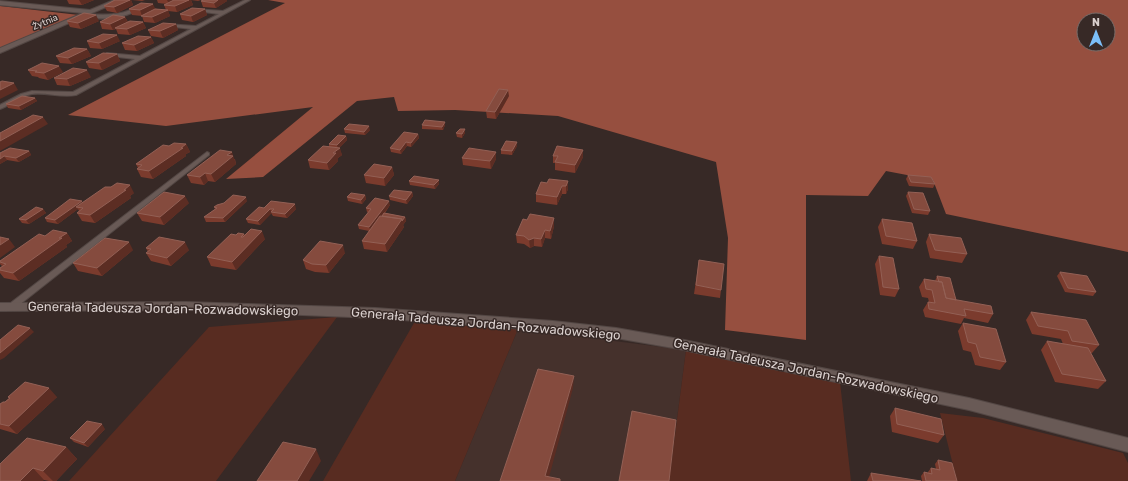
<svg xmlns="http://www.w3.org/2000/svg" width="1128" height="481" font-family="Rubik,sans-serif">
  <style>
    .built { fill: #45312c }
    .green { fill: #582c21 }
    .forest { fill: #964f3f; fill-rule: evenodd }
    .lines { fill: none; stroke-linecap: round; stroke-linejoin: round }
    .service-casing { stroke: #534744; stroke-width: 2 }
    .minor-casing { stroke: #534744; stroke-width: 2 }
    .service { fill: #695a56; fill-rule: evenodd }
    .minor { fill: #695a56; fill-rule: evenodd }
    .wall { fill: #7b3b2d }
    .shaded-wall { fill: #5c2d23 }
    .building { fill: #854b3e; stroke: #936055 }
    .labels { text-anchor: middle; stroke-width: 3; stroke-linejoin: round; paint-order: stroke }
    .far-street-label { font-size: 9px; fill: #dad0ce; stroke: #372926 }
    .near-street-label { font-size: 13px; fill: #dad0ce; stroke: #372926 }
  </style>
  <rect width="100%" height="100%" fill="#372926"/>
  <path class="built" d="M 518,329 L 686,350 L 669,481 L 455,481 Z"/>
  <path class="green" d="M 337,317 L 216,481 L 69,481 L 209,327 Z
    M 414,323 L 518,329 L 455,481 L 323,481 Z
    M 686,350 L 840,382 L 851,481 L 669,481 Z
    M 940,413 L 983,418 L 1123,453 L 1128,463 L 1128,481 L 957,481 Z"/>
  <path class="forest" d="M 268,0 L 1128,0 L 1128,252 L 946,214 L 933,180 L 886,171 L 868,196 L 806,195 L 806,340 L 725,330 L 728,238 L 716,162 L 558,116 L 455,110 L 398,111 L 394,97 L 357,101 L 263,177 L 226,179 L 313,107 L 166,126 L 68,115 L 285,3 ZM 1084,20 L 1108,20 L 1108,44 L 1084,44 Z
    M 0,6 L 79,15 L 0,49 Z"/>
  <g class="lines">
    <g class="service-casing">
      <path id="service" d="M 245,0 L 250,0 L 76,95 C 61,98 46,92 32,94 C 20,96 11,105 0,109 L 0,105 L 21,94 L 32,91 L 73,92 L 135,59 L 109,56 L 106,54 L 107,53 L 140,56 L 191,29 L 167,26 L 165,25 L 165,24 L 196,26 L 219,14 L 196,11 L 194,10 L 194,9 L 223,11 Z
        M 135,8 L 139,9 C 127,18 97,22 84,15 L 86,14 C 104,15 119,16 135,8 Z
        M 207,152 L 209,153 L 209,155 L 14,309 L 8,309 L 6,307 L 8,305 Z"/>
    </g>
    <g class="minor-casing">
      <path id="minor" d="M 114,0 L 122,0 L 0,53 L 0,48 L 83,13 L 0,5 L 0,1 L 90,10 Z
        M 186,302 L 375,308 L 553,321 L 616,328 L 679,339 L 969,398 L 1128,438 L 1128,452 L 969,410 L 679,349 L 616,338 L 553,331 L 375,318 L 186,310 L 0,311 L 0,303 Z"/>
    </g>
    <use href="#service" class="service"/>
    <use href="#minor" class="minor"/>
  </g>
  <path class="wall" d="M 67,0 L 94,0 L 82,5 L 69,4 Z
    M 115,0 L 131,0 L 133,5 L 117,13 L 107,11 L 104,6 Z
    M 132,0 L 145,0 L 142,1 Z
    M 157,0 L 201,0 L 198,1 L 191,0 L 193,5 L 177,12 L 168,11 L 170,16 L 155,23 L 144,22 L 142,16 L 132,15 L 129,9 L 135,6 L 134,6 L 166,10 L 164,5 L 167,4 L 158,3 Z
    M 201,1 L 227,1 L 216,8 L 203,7 Z
    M 205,9 L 207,15 L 193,22 L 182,20 L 180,14 Z
    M 125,17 L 128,22 L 143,22 L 146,28 L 130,35 L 118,34 L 116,29 L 113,30 L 102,29 L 100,22 L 105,20 L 105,19 Z
    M 67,21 L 99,21 L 81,29 L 70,27 Z
    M 176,24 L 178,30 L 163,38 L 151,36 L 148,30 Z
    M 151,37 L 154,43 L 137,51 L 125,50 L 122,43 Z
    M 87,41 L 120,41 L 102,49 L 90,48 Z
    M 87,49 L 91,56 L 72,64 L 60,63 L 56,56 Z
    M 117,54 L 120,61 L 102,70 L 89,68 L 86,62 Z
    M 28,70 L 63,72 L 48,80 L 39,78 L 38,77 L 32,76 Z
    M 91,77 L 70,86 L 57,85 L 54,78 Z
    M 509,96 L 496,119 L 487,118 L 486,111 Z
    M 35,98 L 37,101 L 21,110 L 8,108 L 6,104 Z
    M 422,125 L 445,125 L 443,130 L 422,129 Z
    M 344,129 L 370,130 L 365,135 L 345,133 Z
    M 456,133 L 465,133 L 462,138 L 457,137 Z
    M 418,134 L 419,138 L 411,147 L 407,146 L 401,154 L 391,152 L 390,148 Z
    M 346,136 L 347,140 L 339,148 L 342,155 L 338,158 L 338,161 L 329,170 L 310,168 L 308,160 L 329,146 L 329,144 Z
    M 186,144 L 190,152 L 186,154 L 186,156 L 153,179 L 141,177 L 137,169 L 138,168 L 136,164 L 169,146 Z
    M 517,146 L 512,155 L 501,154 L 501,150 Z
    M 29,151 L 31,155 L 19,162 L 7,160 L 0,164 L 0,153 Z
    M 496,152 L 496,159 L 491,169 L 463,165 L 462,158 Z
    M 553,156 L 583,157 L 575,173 L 555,170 L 555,163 L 553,163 Z
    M 235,159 L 236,164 L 215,182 L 208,181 L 204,185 L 191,183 L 187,175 Z
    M 392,167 L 394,175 L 385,186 L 366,183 L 364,175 Z
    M 908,175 L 935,184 L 933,188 L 909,186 L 906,179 Z
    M 439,180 L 439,184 L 435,189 L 410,185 L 409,181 Z
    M 568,181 L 568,189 L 566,194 L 562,194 L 557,205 L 536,202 L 536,194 L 547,183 Z
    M 412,192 L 413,196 L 407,204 L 390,200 L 389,196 Z
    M 908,192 L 930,211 L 928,215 L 912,213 L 906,196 Z
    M 134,193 L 130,196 L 131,198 L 95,223 L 82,221 L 77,213 L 79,211 L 78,209 L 58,224 L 47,222 L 45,218 L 83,202 Z
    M 365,195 L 366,199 L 362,204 L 348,201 L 347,197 Z
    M 247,201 L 225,222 L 206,222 L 204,217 L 215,209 L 214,207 Z
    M 189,203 L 164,225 L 142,221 L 137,213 Z
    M 390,205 L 385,213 L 405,217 L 406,221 L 403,225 L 404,227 L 387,252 L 364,249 L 362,241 L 369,231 L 359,229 L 358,225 L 368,213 L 367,212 L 366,208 Z
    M 264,208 L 296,209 L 287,218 L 273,216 L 271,213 L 260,225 L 248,223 L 246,219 Z
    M 43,209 L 46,213 L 29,224 L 22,223 L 19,219 Z
    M 882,219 L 917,241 L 913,249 L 882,244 L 878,227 Z
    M 554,226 L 551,239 L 545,238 L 542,247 L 534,246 L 530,248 L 524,244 L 517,243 L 516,235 Z
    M 67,233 L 72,241 L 66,245 L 67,247 L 19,281 L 4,278 L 0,273 L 0,268 L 2,266 L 0,264 L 0,261 L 45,236 Z
    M 244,234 L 245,235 L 265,239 L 236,270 L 211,266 L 207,257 L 236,235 Z
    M 929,234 L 967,254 L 962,263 L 930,258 L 926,242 Z
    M 146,248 L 189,250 L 171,266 L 151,261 L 146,253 L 148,252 Z
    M 133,250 L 102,276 L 78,271 L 73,263 Z
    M 345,253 L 329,273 L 315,272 L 306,269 L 303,260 Z
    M 879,256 L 899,289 L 895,297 L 880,295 L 875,264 Z
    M 699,260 L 721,290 L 720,298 L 694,294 Z
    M 1060,272 L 1096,292 L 1093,296 L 1065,292 L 1057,276 Z
    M 937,276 L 956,300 L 993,314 L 988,323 L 964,318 L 961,324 L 925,317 L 923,310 L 928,302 L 929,302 L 928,298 L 922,297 L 919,287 L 924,279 L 935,281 Z
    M 1031,312 L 1099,345 L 1092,353 L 1091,353 L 1106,381 L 1098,389 L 1055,382 L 1041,350 L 1047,341 L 1063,344 L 1061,339 L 1032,334 L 1026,320 Z
    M 963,323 L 1006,362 L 1000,370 L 975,365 L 971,352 L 963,350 L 958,331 Z
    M 8,397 L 57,397 L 17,434 L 0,429 L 0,404 L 5,402 L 9,398 Z
    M 895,408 L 944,435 L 938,443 L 892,432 L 890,416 Z
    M 105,429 L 88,447 L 74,442 L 70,438 Z
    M 66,447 L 77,459 L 56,481 L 49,481 L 44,480 L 0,481 Z
    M 938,460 L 957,481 L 922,481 L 921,476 L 924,472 L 928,473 L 928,472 L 931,468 L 936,469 L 935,464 Z
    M 871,473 L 921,481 L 867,481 Z"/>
  <path class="shaded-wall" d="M 79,0 L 94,0 L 82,5 Z
    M 130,0 L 131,0 L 133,5 L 117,13 L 114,7 Z
    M 167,0 L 176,0 L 169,4 Z
    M 189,0 L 191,0 L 193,5 L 177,12 L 175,6 Z
    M 218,0 L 227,0 L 227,1 L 216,8 L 214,3 Z
    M 153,4 L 156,10 L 142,16 L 140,10 Z
    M 205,9 L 207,15 L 193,22 L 191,16 Z
    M 168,10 L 170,16 L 155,23 L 152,17 Z
    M 96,15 L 99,21 L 81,29 L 78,23 Z
    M 125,17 L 128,23 L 115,28 L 116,29 L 113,30 L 110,24 Z
    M 143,22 L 146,28 L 130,35 L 127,29 Z
    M 176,24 L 178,30 L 163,38 L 160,31 Z
    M 117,35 L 120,41 L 102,49 L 99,43 Z
    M 151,37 L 154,43 L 137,51 L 134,45 Z
    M 87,49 L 91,56 L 72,64 L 68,58 Z
    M 117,54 L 120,61 L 102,70 L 99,63 Z
    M 59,66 L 63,72 L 48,80 L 44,73 Z
    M 87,70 L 91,77 L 70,86 L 67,79 Z
    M 14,83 L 18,90 L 0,99 L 0,90 Z
    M 508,90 L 509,96 L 496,119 L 495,112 Z
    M 35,98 L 37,101 L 21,110 L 19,106 Z
    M 43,117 L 48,124 L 0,151 L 0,141 Z
    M 445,122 L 445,125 L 443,130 L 442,127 Z
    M 369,126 L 370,130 L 365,135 L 364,132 Z
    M 465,129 L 465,133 L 462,138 L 462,134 Z
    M 418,134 L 419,138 L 411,147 L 411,143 Z
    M 346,136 L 347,140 L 338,149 L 337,145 Z
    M 406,142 L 407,146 L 401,154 L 400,150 Z
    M 517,142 L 517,146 L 512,155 L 512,151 Z
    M 186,144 L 190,152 L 186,154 L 186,156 L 153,179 L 149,171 Z
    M 340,148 L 342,155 L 338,158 L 338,161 L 329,170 L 327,163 L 333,153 Z
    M 583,150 L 583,157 L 575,173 L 575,165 Z
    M 29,151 L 31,155 L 19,162 L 16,158 Z
    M 232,152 L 236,164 L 215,182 L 211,174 L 227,155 Z
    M 496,152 L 496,159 L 491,169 L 490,161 Z
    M 4,156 L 7,160 L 0,164 L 0,159 Z
    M 392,167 L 394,175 L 385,186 L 384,178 Z
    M 205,173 L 208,181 L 204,185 L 200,177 Z
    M 439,180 L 439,184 L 435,189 L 434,185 Z
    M 568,181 L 568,189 L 566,194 L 566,186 Z
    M 130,185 L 134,193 L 130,196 L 131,198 L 95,223 L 90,215 Z
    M 562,186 L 562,194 L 557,205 L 557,197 Z
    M 412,192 L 413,196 L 407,204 L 406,200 Z
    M 365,195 L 366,199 L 362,204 L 361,200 Z
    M 185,196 L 189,203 L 164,225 L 160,217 Z
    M 246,197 L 247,201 L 225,222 L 223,218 Z
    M 82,201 L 84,205 L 76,207 L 78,209 L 58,224 L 55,220 Z
    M 389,201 L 390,205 L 371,231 L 369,227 Z
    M 295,204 L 296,209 L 287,218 L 285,214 Z
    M 43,209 L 46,213 L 29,224 L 26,220 Z
    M 270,209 L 272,213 L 260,225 L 258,221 Z
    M 405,217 L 406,221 L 403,225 L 404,227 L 387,252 L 385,244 L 402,219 Z
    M 554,218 L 554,226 L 551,239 L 550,231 Z
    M 545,230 L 545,238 L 542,247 L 541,239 Z
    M 262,231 L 265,239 L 236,270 L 232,262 Z
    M 67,233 L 72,241 L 66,245 L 67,247 L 19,281 L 13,273 Z
    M 534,238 L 534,246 L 530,248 L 529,240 Z
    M 9,239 L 15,247 L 0,258 L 0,245 Z
    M 129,242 L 133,250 L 102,276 L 97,268 Z
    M 185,242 L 189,250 L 171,266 L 167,258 Z
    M 343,245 L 345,253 L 329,273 L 326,265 Z
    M 30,328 L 34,332 L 4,358 L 0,360 L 0,353 Z
    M 574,376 L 573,388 L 548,481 L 545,476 Z
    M 49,388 L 57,397 L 17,434 L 9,426 Z
    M 102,424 L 105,429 L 88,447 L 84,443 Z
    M 66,447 L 77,459 L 56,481 L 53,481 L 43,471 Z
    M 316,449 L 321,461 L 309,481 L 297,481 Z
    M 33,468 L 44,480 L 43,481 L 20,481 Z"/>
  <path class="building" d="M 115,0 L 130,0 L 114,7 L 104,6 Z
    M 174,0 L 189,0 L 175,6 L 164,5 Z
    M 204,0 L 218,0 L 214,3 L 201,1 Z
    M 141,3 L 153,4 L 140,10 L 129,9 Z
    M 192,8 L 205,9 L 191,16 L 180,14 Z
    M 155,9 L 168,10 L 152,17 L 141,16 Z
    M 84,13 L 96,15 L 78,23 L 67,21 Z
    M 113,15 L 125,17 L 110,24 L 100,22 Z
    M 130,21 L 143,22 L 127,29 L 115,28 Z
    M 163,23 L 176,24 L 160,31 L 148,30 Z
    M 103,34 L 117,35 L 99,43 L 87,41 Z
    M 138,36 L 151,37 L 134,45 L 122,43 Z
    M 74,48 L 87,49 L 68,58 L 56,56 Z
    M 103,53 L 117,54 L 99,63 L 86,62 Z
    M 42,63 L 59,66 L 44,73 L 35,72 L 37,71 L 28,70 Z
    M 73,68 L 87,70 L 67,79 L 54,78 Z
    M 2,81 L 14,83 L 0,90 L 0,82 Z
    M 499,89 L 508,90 L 495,112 L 486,111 Z
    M 22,96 L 35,98 L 19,106 L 6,104 Z
    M 33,115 L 43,117 L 0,141 L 0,133 Z
    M 425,120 L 445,122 L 442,127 L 422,125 Z
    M 349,124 L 369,126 L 364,132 L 344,129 Z
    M 460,129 L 465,129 L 462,134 L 456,133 Z
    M 404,132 L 418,134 L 411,143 L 406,142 L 400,150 L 390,148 Z
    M 338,135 L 346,136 L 337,145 L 329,144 Z
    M 506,141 L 517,142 L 512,151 L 501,150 Z
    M 174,143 L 186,144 L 181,148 L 183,148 L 149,171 L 137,169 L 142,165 L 136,164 L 163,145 L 169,146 Z
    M 323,146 L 340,148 L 333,153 L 336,153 L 327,163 L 308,160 Z
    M 557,146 L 583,150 L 575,165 L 555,162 L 558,156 L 553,156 Z
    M 10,148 L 29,151 L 16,158 L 4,156 L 0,159 L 0,153 Z
    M 469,148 L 496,152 L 490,161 L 462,158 Z
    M 220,150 L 232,152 L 227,155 L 233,156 L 211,174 L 205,173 L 200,177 L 187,175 Z
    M 374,164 L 392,167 L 384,178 L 364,175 Z
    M 908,175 L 931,177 L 935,184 L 911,182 Z
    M 414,176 L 439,180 L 434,185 L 409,181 Z
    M 549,179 L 568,181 L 566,186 L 562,186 L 557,197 L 536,194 L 541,182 L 547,183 Z
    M 117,183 L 130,185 L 124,190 L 126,190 L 90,215 L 77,213 L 83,208 L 76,207 L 105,187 L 111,187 Z
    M 394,190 L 412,192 L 406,200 L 389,196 Z
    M 164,192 L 185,196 L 160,217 L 137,213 Z
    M 908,192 L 923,193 L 930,211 L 914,209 Z
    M 351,193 L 365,195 L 361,200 L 347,197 Z
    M 233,195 L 246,197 L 223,218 L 204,217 L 217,208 L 214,207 L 217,205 L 224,203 Z
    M 375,198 L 389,201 L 369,227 L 358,225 L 371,209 L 366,208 Z
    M 70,199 L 82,201 L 55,220 L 45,218 Z
    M 271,201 L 295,204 L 285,214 L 271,212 L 274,209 L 270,209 L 258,221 L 246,219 L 259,207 L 264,208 Z
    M 36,207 L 43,209 L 26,220 L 19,219 Z
    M 384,213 L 405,217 L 402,221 L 402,219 L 382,216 Z
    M 530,214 L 554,218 L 550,231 L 545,230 L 541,239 L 534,238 L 529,240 L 524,236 L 516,235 L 523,219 L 527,220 Z
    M 380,216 L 402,219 L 385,244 L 362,241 Z
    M 882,219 L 912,223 L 917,241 L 886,236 Z
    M 251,229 L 262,231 L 232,262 L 207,257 L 231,234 L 236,235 L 238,233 L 244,234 L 241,237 L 243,237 Z
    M 53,230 L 67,233 L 59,238 L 62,238 L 13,273 L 0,270 L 0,268 L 6,264 L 0,262 L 0,261 L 39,234 L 45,236 Z
    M 929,234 L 961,238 L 967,254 L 935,250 Z
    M 0,237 L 9,239 L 0,245 Z
    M 159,237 L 185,242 L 167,258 L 146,253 L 151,249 L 146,248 Z
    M 105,238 L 129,242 L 97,268 L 73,263 Z
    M 320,241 L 343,245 L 326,265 L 312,264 L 303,260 Z
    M 879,256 L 893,258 L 899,289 L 883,287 Z
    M 699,260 L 724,264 L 721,290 L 696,285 Z
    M 1060,272 L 1087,276 L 1096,292 L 1068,288 Z
    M 937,276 L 950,278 L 956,300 L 946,298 L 942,282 L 939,282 Z
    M 924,279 L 942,282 L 946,298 L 991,306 L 993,314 L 964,309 L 966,316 L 929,309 L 928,302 L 935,303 L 932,290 L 926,289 Z
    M 1031,312 L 1086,320 L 1099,345 L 1072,341 L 1068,331 L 1038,326 Z
    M 963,323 L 996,329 L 1006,362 L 980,357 L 976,344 L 968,342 Z
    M 18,325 L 30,328 L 0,353 L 0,340 Z
    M 1047,341 L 1088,348 L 1106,381 L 1062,374 Z
    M 538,369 L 574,376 L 545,476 L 560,479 L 560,481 L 500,481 Z
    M 25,382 L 49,388 L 9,426 L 0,424 L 0,404 L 3,402 L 5,402 L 10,398 L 8,397 Z
    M 895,408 L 941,419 L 944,435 L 897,424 Z
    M 632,411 L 676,420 L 669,481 L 619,481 Z
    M 87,421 L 102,424 L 84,443 L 70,438 Z
    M 27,438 L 66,447 L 43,471 L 33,468 L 20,481 L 0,481 L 0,464 Z
    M 283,442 L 316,449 L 297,481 L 257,481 Z
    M 938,460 L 952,463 L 957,481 L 926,481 L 924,472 L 932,474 L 931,468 L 940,470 Z
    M 871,473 L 921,481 L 873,481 Z"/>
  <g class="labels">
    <g class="far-street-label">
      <text transform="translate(45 22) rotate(-23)" y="3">Żytnia</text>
    </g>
    <g class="near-street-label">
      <text transform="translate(163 308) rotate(1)" y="5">Generała Tadeusza Jordan-Rozwadowskiego</text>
      <text transform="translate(486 323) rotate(5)" y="5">Generała Tadeusza Jordan-Rozwadowskiego</text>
      <text transform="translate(806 370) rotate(12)" y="5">Generała Tadeusza Jordan-Rozwadowskiego</text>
    </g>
  </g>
  <g transform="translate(1096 32)"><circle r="19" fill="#372926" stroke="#786c69"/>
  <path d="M0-3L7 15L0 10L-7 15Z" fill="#7bbef8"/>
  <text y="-6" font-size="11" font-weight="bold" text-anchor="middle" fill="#dad0ce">N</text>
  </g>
</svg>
